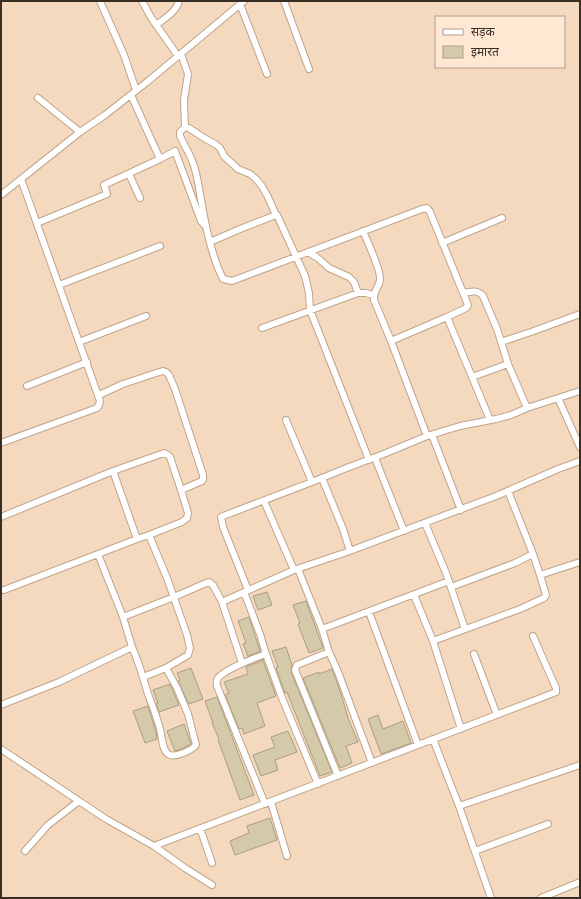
<svg xmlns="http://www.w3.org/2000/svg" width="581" height="899" font-family="'Source Sans 3','Noto Sans Devanagari',sans-serif">
  <style>
    .building { fill: #d4c9a8; stroke: #a99f7f }
    .lines { fill: none; stroke-linecap: round; stroke-linejoin: round }
    .street-casing { stroke: #bfa48b; stroke-width: 8 }
    .street { stroke: #fff; stroke-width: 6 }
  </style>
  <rect width="100%" height="100%" fill="#f5d9bf"/>
  <path class="building" d="M 267,592 L 272,605 L 258,610 L 253,596 Z
    M 306,601 L 323,648 L 309,653 L 298,624 L 300,623 L 293,605 Z
    M 249,617 L 260,651 L 248,656 L 243,644 L 246,643 L 238,621 Z
    M 286,647 L 292,665 L 291,672 L 332,772 L 320,776 L 287,692 L 285,693 L 276,668 L 278,667 L 272,651 Z
    M 263,660 L 276,696 L 257,703 L 265,726 L 244,734 L 242,728 L 239,729 L 225,695 L 229,693 L 224,682 L 248,674 L 246,667 Z
    M 191,668 L 203,699 L 189,704 L 178,681 L 180,680 L 177,673 Z
    M 332,669 L 340,691 L 348,718 L 358,742 L 346,746 L 352,763 L 340,768 L 303,678 L 319,672 L 319,674 Z
    M 170,684 L 179,705 L 159,712 L 156,704 L 158,703 L 153,690 Z
    M 217,697 L 254,795 L 240,800 L 218,740 L 219,739 L 212,723 L 213,723 L 205,701 Z
    M 148,706 L 156,732 L 157,739 L 145,743 L 133,711 Z
    M 378,715 L 383,729 L 403,721 L 411,743 L 381,754 L 368,719 Z
    M 184,724 L 191,744 L 181,749 L 175,751 L 167,731 Z
    M 288,731 L 297,752 L 275,760 L 278,770 L 261,776 L 253,755 L 275,747 L 271,737 Z
    M 270,818 L 277,840 L 235,855 L 230,841 L 249,833 L 247,826 Z"/>
  <g class="lines">
    <g class="street-casing">
      <path id="street" d="M 100,1 L 124,55 L 136,90
        M 142,1 L 152,19 L 178,56
        M 284,1 L 309,69
        M 240,4 L 267,74
        M 156,25 C 164,19 177,11 179,1
        M 181,54 L 188,74 L 184,100 L 185,127
        M 131,95 L 160,159 L 175,151 L 201,221 L 205,226
        M 38,98 L 80,132
        M 129,174 L 140,198
        M 1,195 L 80,132 L 105,115 L 147,82 L 244,1
        M 276,215 L 267,195 L 261,185 L 256,179 L 250,174 L 238,169 L 224,156 L 220,148 L 215,144 L 204,138 L 189,128 L 185,127 L 180,132 L 180,136 C 184,145 190,154 193,163 C 198,176 199,191 202,205 C 206,229 212,257 223,279 L 232,281 L 422,209 L 427,208 L 430,212 L 468,305 L 466,308 L 447,317
        M 37,223 L 107,194 L 104,185 L 160,159
        M 363,231 C 367,241 381,270 380,279 C 380,287 373,290 374,300 L 391,341
        M 210,242 L 240,229 L 276,215 L 277,215 L 305,276 L 309,293 L 310,310 L 369,460
        M 442,243 L 502,218
        M 308,252 L 319,259 L 329,268 L 349,277 L 354,282 L 358,293 L 366,293 L 373,295
        M 59,285 L 160,246
        M 463,293 C 471,292 477,289 483,296 L 497,329 L 508,364 L 527,408
        M 262,328 L 358,293
        M 79,342 L 146,316
        M 501,342 L 531,332 L 580,314
        M 472,377 L 508,364
        M 27,386 L 87,362
        M 99,395 L 123,384 L 153,374 L 163,371 L 166,372 L 169,375 L 175,389 L 203,475 L 203,479 L 202,481 L 181,490 L 188,513 L 187,518 L 182,522 L 149,535 L 167,578 L 187,635 L 190,648 L 188,655 L 166,668
        M 558,398 L 580,447
        M 286,420 L 312,482 L 344,469 L 386,453 L 427,436 L 460,426 L 496,419 L 511,415 L 527,408 L 580,391
        M 432,435 L 461,510
        M 427,436 L 391,341 L 447,317 L 490,420
        M 1,443 L 97,408 L 99,405 L 100,401 L 21,179
        M 375,458 L 404,531
        M 322,478 L 343,529 L 350,551
        M 508,491 L 533,554 L 540,575
        M 264,501 L 294,570
        M 1,517 L 113,471
        M 425,523 L 446,573 L 465,629
        M 149,535 L 137,539 L 113,471 L 164,453 L 168,455 L 170,457 L 181,490
        M 298,569 L 322,629 L 449,581
        M 451,587 L 515,563 L 533,554
        M 4,590 L 98,554
        M 248,590 L 223,527 L 221,517 L 223,516 L 312,482
        M 244,592 L 260,634 L 266,654
        M 414,595 L 433,641
        M 222,602 L 242,663
        M 369,612 L 418,745
        M 123,617 L 98,554 L 137,539
        M 322,629 L 329,652 L 338,672 L 372,763
        M 132,647 C 139,662 143,678 148,694 C 152,705 157,717 160,729 C 162,736 162,750 168,754 C 174,759 192,750 196,745 L 188,714 L 177,688 L 166,668 L 143,677
        M 329,652 L 297,665 L 296,667 L 295,670 L 338,776
        M 474,654 L 497,715
        M 1,705 L 59,682 L 132,647 L 123,617 L 174,597 L 206,583 L 209,582 L 213,585 L 222,602 L 294,570 L 347,552 L 496,496 L 558,469 L 580,461
        M 461,729 L 433,641 L 520,609 L 544,598 L 546,595 L 540,575 L 580,562
        M 433,739 L 459,806
        M 1,749 L 106,819 L 154,846 L 185,868 L 212,885
        M 271,802 L 287,856
        M 265,804 L 217,686 C 217,685 216,681 217,680 C 220,671 257,657 266,654 L 282,698 L 318,784
        M 200,828 L 212,863
        M 154,846 L 533,701 L 556,692 L 556,688 L 533,636
        M 25,851 L 40,834 L 48,825 L 79,801
        M 475,851 L 548,824
        M 491,898 L 459,806 L 580,765
        M 541,898 L 580,882"/>
    </g>
    <use href="#street" class="street"/>
  </g>
  <rect width="581" height="899" fill="none" stroke="#392e24" stroke-width="4"/>
  <rect x="435" y="16" width="130" height="52" fill="#fee7d3" stroke="#af9d8d"/>
  <rect x="443" y="29" width="20" height="6" fill="#ffffff" stroke="#af9d8d"/>
  <text x="471" y="36" font-size="12" fill="#392e24">सड़क</text>
  <rect x="443" y="46" width="20" height="12" fill="#d4c9a8" stroke="#af9d8d"/>
  <text x="471" y="56" font-size="12" fill="#392e24">इमारत</text>
</svg>
